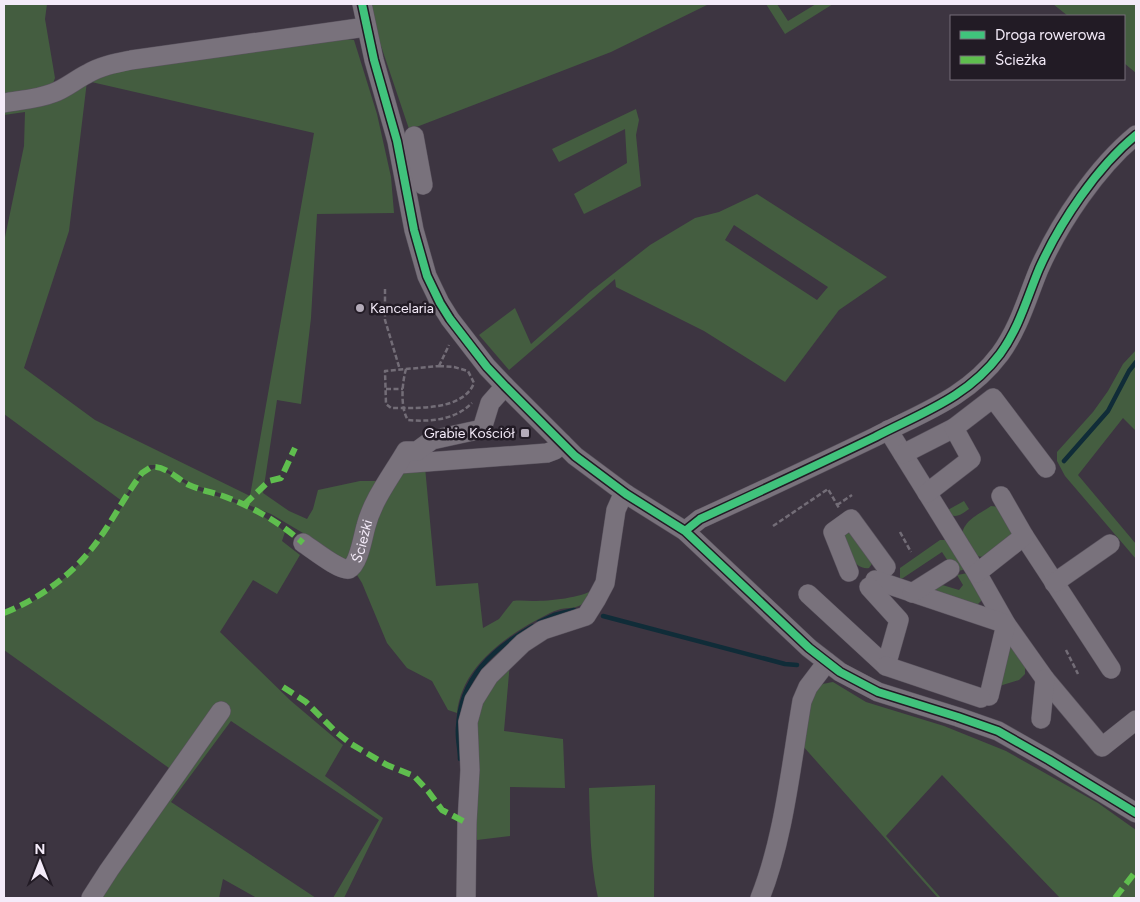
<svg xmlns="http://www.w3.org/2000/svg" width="1140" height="902" font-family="Figtree,sans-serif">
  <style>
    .green { fill: #445d40; fill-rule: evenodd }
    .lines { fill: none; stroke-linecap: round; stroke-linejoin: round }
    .stream { stroke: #102c38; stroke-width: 4.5 }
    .minor-casing { stroke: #5a535e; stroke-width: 20 }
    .path { stroke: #736d77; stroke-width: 2.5; stroke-dasharray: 5 2.5; stroke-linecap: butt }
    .minor { stroke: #79727c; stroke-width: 19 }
    .quiet { stroke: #5fbe4e; stroke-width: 6; stroke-dasharray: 12 6; stroke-linecap: butt }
    .cycleway-casing { stroke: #221b25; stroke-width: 11 }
    .cycleway { stroke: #40c37c; stroke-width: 8 }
    .poi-dot { fill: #b4abb9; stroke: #221b25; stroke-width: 2 }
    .labels { text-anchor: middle; stroke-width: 5; stroke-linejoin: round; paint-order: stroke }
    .poi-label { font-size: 14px; fill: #f4ebf9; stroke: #221b25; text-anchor: start }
    .street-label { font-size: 14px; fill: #f4ebf9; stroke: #221b25 }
  </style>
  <rect width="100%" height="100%" fill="#3d3541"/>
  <path class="green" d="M 4,4 L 47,4 L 45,19 L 55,78 L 52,86 L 87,81 L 132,68 L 330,37 L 354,40 L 377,114 L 391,177 L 394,213 L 317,214 L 311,318 L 301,404 L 277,400 L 263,493 L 289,511 L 307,519 L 313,509 L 318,490 L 360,481 L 383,481 L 348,564 L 308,536 L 271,514 L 222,494 L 194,485 L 159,465 L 150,465 L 143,470 L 122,501 L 4,414 L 4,242 L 24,146 L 25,112 L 4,115 ZM 87,81 L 314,133 L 250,496 L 95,420 L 24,368 L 69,231 Z
    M 371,4 L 709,4 L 611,52 L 419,126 L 409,129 L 376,31 Z
    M 766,4 L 777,4 L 788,21 L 816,4 L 833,4 L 785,34 Z
    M 1053,4 L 1136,4 L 1136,73 L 1124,63 L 1124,16 L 1068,16 Z
    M 636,109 L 639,120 L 636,135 L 641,186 L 584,214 L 574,194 L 627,163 L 625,129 L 559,162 L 552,149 Z
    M 757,194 L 887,277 L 839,310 L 785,382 L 704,331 L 616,287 L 615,279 L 509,370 L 479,335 L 515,308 L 531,344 L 590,292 L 650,245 L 695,218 L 719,212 ZM 734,225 L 828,287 L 817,300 L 725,240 Z
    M 1136,350 L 1136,431 L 1123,418 L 1078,475 L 1136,544 L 1136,559 L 1065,476 L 1057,461 L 1057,452 L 1093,412 L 1108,391 L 1123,364 Z
    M 425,467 L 436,586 L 478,583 L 483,628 L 499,619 L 513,601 C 520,600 526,601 533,601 C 550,601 581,598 595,589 C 577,617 573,602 550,613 C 510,633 462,664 457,713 L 448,710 L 432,681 L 407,668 L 387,643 L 362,583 L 357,575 L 368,549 L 373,518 L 398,471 Z
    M 155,468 C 166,470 183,483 193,488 C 202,492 211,494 220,497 C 242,505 267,516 285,532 L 282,541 L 300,555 L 277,594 L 253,580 L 220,632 L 291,701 L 343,745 L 325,776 L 383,818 L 344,898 L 333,898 L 379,820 L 231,721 L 171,802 L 316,898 L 257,898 L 223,879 L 219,898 L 99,898 L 178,767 L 169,768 L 4,650 L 4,615 C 69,591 104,537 138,481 L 146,472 Z
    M 964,501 L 969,509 C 961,515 954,520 946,511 Z
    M 991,506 L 1000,507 L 1016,532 L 983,557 L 976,556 L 962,534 C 965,519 980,514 991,506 Z
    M 853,531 L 874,561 L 869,568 C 856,570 850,555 843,546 L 844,535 Z
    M 940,540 L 947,540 L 966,569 L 955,572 L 942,552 L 900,580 L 900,568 Z
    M 968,573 L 981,597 L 981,601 L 977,605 L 930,592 L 939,584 L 959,590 L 963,585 L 957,575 Z
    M 1008,642 L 1025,664 L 1025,674 L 1019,680 L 996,687 Z
    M 510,662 L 504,731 L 563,739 L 565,788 L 510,787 L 510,836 L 477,840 L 474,717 L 486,692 Z
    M 833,682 L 866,702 L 944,726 L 1006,751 L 1098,803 L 1136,830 L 1136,898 L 1060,898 L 942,775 L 886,836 L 941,898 L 938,898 L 802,745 C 804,730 808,693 821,685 C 824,683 829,683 833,682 Z
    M 655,785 L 654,898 L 598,898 C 590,862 590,825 589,788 Z"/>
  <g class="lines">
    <path class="stream" d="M 1064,461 L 1108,411 L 1129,371 L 1136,362
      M 603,616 L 785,664 L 797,665
      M 539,622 L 554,615 L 574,610
      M 460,759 C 460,749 457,738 458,728 C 460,678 492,649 533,626"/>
    <g class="minor-casing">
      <g id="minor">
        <path d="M 362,4 L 374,60 L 397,141 L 414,230 L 427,276 L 440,303 L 450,319 L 487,367 L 505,386 L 575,456 L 626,494 L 685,531 L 809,648 L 840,672 L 878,692 L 958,717 L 998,731 L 1049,760 L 1136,813"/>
        <path d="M 4,103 C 20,100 38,99 53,93 C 65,89 75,80 87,74 C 100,66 116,63 131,60 L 366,27"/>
        <path d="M 414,136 L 423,185"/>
        <path d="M 888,430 L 977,573 L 1006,624 L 1045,679 L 1102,747 L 1136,720"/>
        <path d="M 903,454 L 954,428"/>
        <path d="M 400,464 L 547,453 L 555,450 L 562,443"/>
        <path d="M 927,493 L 971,459 L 954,428 L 993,398 L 1046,468"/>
        <path d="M 685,531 L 700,519 C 759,492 817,465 875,437 C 921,413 967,398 1000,354 C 1019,328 1027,298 1039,269 C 1060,222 1097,167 1136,135"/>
        <path d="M 1024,536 L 1111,669"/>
        <path id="s1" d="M 303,543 C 311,548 341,572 349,569 C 359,564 363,536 366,526 C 373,499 392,475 406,451 L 417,451 L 432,440 L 482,429 L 490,403 L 505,386"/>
        <path d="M 849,572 L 833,532 L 851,519 L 886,567"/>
        <path d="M 977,573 L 1024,536 L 1001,496"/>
        <path d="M 875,580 L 1006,624 L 989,696"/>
        <path d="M 1054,583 L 1110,544"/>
        <path d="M 912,593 L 950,569"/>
        <path d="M 808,594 L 886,666 L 899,620 L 869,587"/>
        <path d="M 886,666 L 981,698"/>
        <path d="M 1041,719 L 1045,679"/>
        <path d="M 91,898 L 109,870 L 221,711"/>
        <path d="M 466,898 L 467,823 L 470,770 L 468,722 L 474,700 L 489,676 L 523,643 L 543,630 L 586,616 L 596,600 L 605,583 L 616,510 L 620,501 L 626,494"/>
        <path d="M 760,898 C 784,838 791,765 802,701 L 808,687 L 827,662"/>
      </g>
    </g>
    <path class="path" d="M 385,289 L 385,320 L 400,370
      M 439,366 L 454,367 L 468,371 L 474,383 C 463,411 416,408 391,408 L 386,404 L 385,371 Z
      M 439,366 L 449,345
      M 406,369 C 402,383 400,408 408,420 C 431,422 455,420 472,403
      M 386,389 L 403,389
      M 837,505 L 852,495
      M 773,526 L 828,489 L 839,508
      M 900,532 L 911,552
      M 1066,650 L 1078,674"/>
    <use href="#minor" class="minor"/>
    <path class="quiet" d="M 244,505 L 269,481 L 281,478 L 295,448
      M 4,613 C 37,600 71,576 93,547 C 111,524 124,497 142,473 L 151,467 C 165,465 177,479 189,485 C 200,490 211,492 223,496 C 253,507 279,522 303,543
      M 283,687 L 306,702 L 335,731 L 351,744 L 387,765 L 414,776 L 428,791 L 442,810 L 467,823
      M 1115,898 L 1136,871"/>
    <g class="cycleway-casing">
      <path id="cycleway" d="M 362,4 L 374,60 L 397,141 L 414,230 L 427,276 L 440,303 L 450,319 L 487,367 L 505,386 L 575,456 L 626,494 L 685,531 L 809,648 L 840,672 L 878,692 L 958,717 L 998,731 L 1049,760 L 1136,813
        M 685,531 L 700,519 C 759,492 817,465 875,437 C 921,413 967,398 1000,354 C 1019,328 1027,298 1039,269 C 1060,222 1097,167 1136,135"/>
    </g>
    <use href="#cycleway" class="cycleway"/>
  </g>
  <g class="poi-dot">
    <circle cx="360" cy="308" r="5"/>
    <rect x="520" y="428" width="10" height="10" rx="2.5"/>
  </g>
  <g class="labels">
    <g class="poi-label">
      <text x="370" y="313">Kancelaria</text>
      <text x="515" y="438" text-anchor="end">Grabie Kościół</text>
    </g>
    <g class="street-label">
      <text dy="5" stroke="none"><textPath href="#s1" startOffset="85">Ścieżki</textPath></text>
    </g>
  </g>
  <rect width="1140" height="902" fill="none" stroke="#f4ebf9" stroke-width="10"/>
  <rect x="950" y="15" width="175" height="65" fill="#221b25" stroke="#766e7a"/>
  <rect x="960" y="31" width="25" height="8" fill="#40c37c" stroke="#766e7a"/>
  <text x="995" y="40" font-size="15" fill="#f4ebf9">Droga rowerowa</text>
  <rect x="960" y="56" width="25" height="8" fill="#5fbe4e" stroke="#766e7a"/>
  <text x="995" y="65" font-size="15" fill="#f4ebf9">Ścieżka</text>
  <g transform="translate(40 862)" stroke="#221b25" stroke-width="4" paint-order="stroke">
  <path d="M0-4L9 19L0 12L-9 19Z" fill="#f4ebf9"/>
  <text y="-8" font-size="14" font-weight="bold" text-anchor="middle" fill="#f4ebf9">N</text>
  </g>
</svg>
